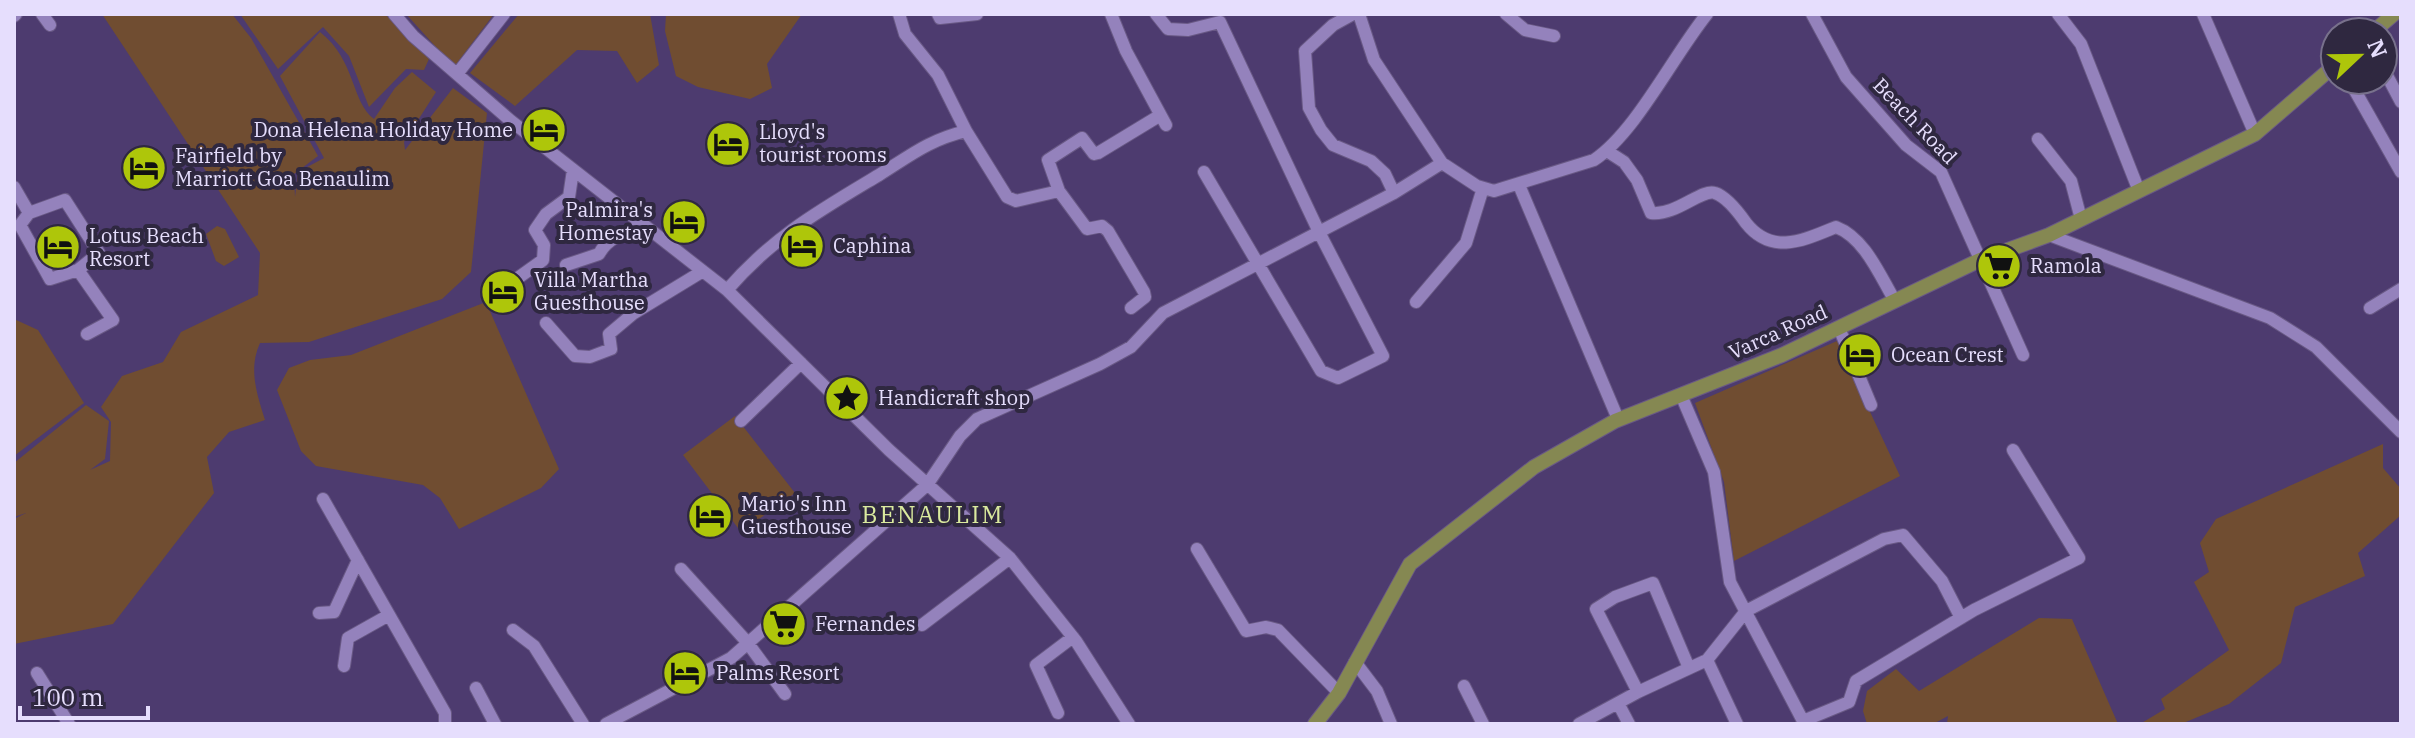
<svg xmlns="http://www.w3.org/2000/svg" width="2415" height="738" font-family="'IBM Plex Serif',serif">
  <style>
    .green { fill: #704d31 }
    .lines { fill: none; stroke-linecap: round; stroke-linejoin: round }
    .minor-casing { stroke: #695985; stroke-width: 14 }
    .major-casing { stroke: #695985; stroke-width: 16 }
    .minor { stroke: #9482bc; stroke-width: 12 }
    .major { stroke: #858852; stroke-width: 14 }
    .labels { text-anchor: middle; stroke-width: 8; stroke-linejoin: round; paint-order: stroke }
    .street-label { font-size: 20px; fill: #e6defd; stroke: #2f2840 }
    .poi-label { font-size: 20px; fill: #e6defd; stroke: #2f2840; text-anchor: start }
    .quarter-label { font-size: 24px; letter-spacing: 2px; fill: #daea9e; stroke: #2f2840 }
  </style>
  <rect width="100%" height="100%" fill="#4d3b6f"/>
  <path class="green" d="M 102,14 L 232,14 L 251,38 L 318,156 L 294,174 L 295,197 L 298,172 L 324,158 L 280,76 L 320,32 C 356,60 351,102 374,119 L 395,88 L 412,72 L 436,92 L 404,142 L 405,150 L 453,88 L 487,113 L 471,272 L 442,299 L 309,342 L 260,343 C 248,369 257,394 265,420 L 229,432 L 207,457 L 214,493 L 113,624 L 14,644 L 14,519 L 26,513 L 14,517 L 14,463 L 86,405 L 109,421 L 105,459 L 90,470 L 110,461 L 111,422 L 101,407 L 122,376 L 163,362 L 181,332 L 258,295 L 260,253 Z
    M 240,14 L 385,14 L 429,59 L 424,70 L 406,69 L 369,107 L 349,56 L 323,27 L 278,69 Z
    M 406,14 L 494,14 L 454,67 Z
    M 519,14 L 650,14 L 659,65 L 637,83 L 617,51 L 577,50 L 515,106 L 470,73 Z
    M 666,14 L 802,14 L 767,64 L 772,88 L 750,99 L 698,87 L 676,76 L 665,31 Z
    M 217,226 L 225,229 L 239,257 L 224,266 L 216,261 L 206,234 Z
    M 486,302 L 559,469 L 541,488 L 459,529 L 440,498 L 423,485 L 316,466 L 301,451 L 277,390 L 289,368 L 310,360 L 351,355 Z
    M 14,319 L 38,330 L 84,403 L 14,456 Z
    M 1837,341 L 1900,476 L 1734,561 L 1724,482 L 1695,403 Z
    M 735,416 L 795,493 L 741,532 L 683,455 Z
    M 2383,444 L 2383,468 L 2401,489 L 2401,515 L 2358,553 L 2365,576 L 2295,607 L 2281,663 L 2229,704 L 2181,724 L 2140,724 L 2165,709 L 2161,699 L 2229,650 L 2194,582 L 2209,572 L 2200,543 L 2216,519 Z
    M 2039,618 L 2072,619 L 2118,724 L 1947,724 L 1948,716 L 1933,724 L 1867,724 L 1863,711 L 1867,691 L 1896,669 L 1919,691 Z"/>
  <g class="lines">
    <g class="minor-casing">
      <path id="minor" d="M 42,14 L 50,25
        M 394,14 L 413,36 L 511,121 L 727,290 L 889,450 L 1010,558 L 1076,641 L 1129,724
        M 899,14 L 905,34 L 938,75 L 966,131
        M 938,14 L 940,18 L 977,14
        M 1111,14 L 1126,51 L 1166,125
        M 1156,14 L 1168,29 L 1188,30 L 1220,22 L 1319,232 L 1383,356 L 1338,378 L 1321,371 L 1204,172
        M 1353,14 L 1333,25 L 1305,51 L 1309,108 L 1321,130 L 1333,145 L 1371,161 L 1385,174 L 1394,193
        M 1359,14 L 1374,60 L 1442,163
        M 1506,14 L 1525,30 L 1554,36
        M 1812,14 L 1846,77 L 1906,145 L 1941,172 L 2023,355
        M 2058,14 L 2081,44 L 2139,191
        M 2203,14 L 2255,134
        M 14,16 L 16,14
        M 2383,68 L 2401,102
        M 457,74 L 504,14
        M 2349,80 L 2401,172
        M 2038,139 L 2071,181 L 2081,219
        M 1607,151 L 1624,162 L 1637,180 L 1651,213 C 1676,216 1702,188 1715,193 C 1727,197 1739,213 1746,223 C 1772,256 1804,240 1836,227 C 1865,238 1880,276 1895,301
        M 1519,185 L 1618,419
        M 14,187 L 29,213
        M 1059,191 L 1048,160 L 1082,138 L 1094,154 L 1098,153 L 1159,116
        M 65,200 L 99,253 L 78,270 L 50,279 L 20,225 L 29,213 Z
        M 2049,235 L 2270,318 L 2316,347 L 2401,432
        M 566,265 L 599,254 C 608,237 626,232 644,225
        M 78,270 L 113,320 L 87,334
        M 515,280 L 543,260 L 544,245 L 535,230 L 546,214 L 569,197 L 573,170
        M 727,290 C 774,236 819,211 879,175 C 911,155 929,140 966,131 L 1007,197 L 1016,201 L 1059,191 L 1087,229 L 1102,226 L 1108,231 L 1144,292 L 1145,297 L 1131,308
        M 1416,302 L 1466,243 L 1483,188
        M 2370,308 L 2401,289
        M 546,323 L 575,356 L 590,357 L 611,349 L 609,334 L 634,313 L 703,271
        M 1839,328 L 1871,405
        M 1681,395 L 1714,472 L 1730,582 L 1803,721 L 1849,702 L 1856,681 L 1974,610 L 2079,558 L 2013,450
        M 741,421 L 801,363
        M 323,499 L 445,713 L 445,724
        M 1197,549 L 1246,631 L 1266,627 L 1278,630 L 1339,693
        M 681,569 L 747,642 L 785,694
        M 319,613 L 334,612 L 358,560
        M 922,625 L 1010,558
        M 513,630 L 534,646 L 583,724
        M 1707,660 L 1746,611 L 1884,539 L 1903,535 L 1942,581 L 1961,618
        M 1355,662 L 1377,691 L 1391,724
        M 344,666 L 348,638 L 389,615
        M 1689,668 L 1653,583 L 1615,597 L 1596,609 L 1638,692 L 1707,660 L 1737,724
        M 37,673 L 69,724
        M 1464,686 L 1483,724
        M 476,688 L 495,724
        M 1618,703 L 1629,724
        M 1058,713 L 1036,665 L 1073,637
        M 606,724 L 731,658 L 927,485 L 960,436 L 977,419 L 1100,364 L 1131,347 L 1163,313 L 1394,193 L 1442,163 L 1477,186 L 1494,191 L 1594,160 C 1636,132 1673,56 1707,14
        M 1579,724 L 1638,692"/>
    </g>
    <g class="major-casing">
      <path id="major" d="M 2373,32 L 2394,14
        M 1315,724 L 1339,693 L 1410,564 L 1534,467 L 1615,421 L 1782,355 L 1980,260 L 2049,235 L 2255,134 L 2335,65"/>
    </g>
    <use href="#minor" class="minor"/>
    <use href="#major" class="major"/>
  </g>
  <defs>
    <g id="hotel-disc" transform="scale(2.3)"><circle r="9.5" fill="#aec60a" stroke="#2f2840"/><path d="M-6-4.5h1.5V1H6V5H4.5V3h-9V5H-6ZM-4 0a1.8 1.8 0 1 1 3.6 0ZM.5 0V-2.5h3Q6-2.5 6 0Z" fill="#111"/></g>
    <g id="supermarket-disc" transform="scale(2.3)"><circle r="9.5" fill="#aec60a" stroke="#2f2840"/><path d="M-6-5.5h2.5l.6 2H6L4.5 2H-2.5L-4.4-4H-6ZM-1.5 3.2a1.3 1.3 0 1 0 .1 0ZM3 3.2a1.3 1.3 0 1 0 .1 0Z" fill="#111"/></g>
    <g id="sight-disc" transform="scale(2.3)"><circle r="9.5" fill="#aec60a" stroke="#2f2840"/><path d="M0-6L1.8-2.2L6-1.7L2.9 1.2L3.7 5.4L0 3.3L-3.7 5.4L-2.9 1.2L-6-1.7L-1.8-2.2Z" fill="#111"/></g>
  </defs>
  <g fill-rule="evenodd">
    <use href="#hotel-disc" x="544" y="130"/>
    <use href="#hotel-disc" x="728" y="144"/>
    <use href="#hotel-disc" x="144" y="168"/>
    <use href="#hotel-disc" x="684" y="222"/>
    <use href="#hotel-disc" x="802" y="246"/>
    <use href="#hotel-disc" x="58" y="247"/>
    <use href="#supermarket-disc" x="1999" y="266"/>
    <use href="#hotel-disc" x="503" y="292"/>
    <use href="#hotel-disc" x="1860" y="355"/>
    <use href="#sight-disc" x="847" y="398"/>
    <use href="#hotel-disc" x="710" y="516"/>
    <use href="#supermarket-disc" x="784" y="624"/>
    <use href="#hotel-disc" x="685" y="673"/>
  </g>
  <g class="labels">
    <g class="street-label">
      <text transform="translate(1915 121) rotate(46)" y="7">Beach Road</text>
      <text transform="translate(1778 332) rotate(-24)" y="7">Varca Road</text>
    </g>
    <g class="poi-label">
      <text x="513" y="137" text-anchor="end">Dona Helena Holiday Home</text>
      <text x="759" y="139">Lloyd's<tspan x="759" dy="23">tourist rooms</tspan></text>
      <text x="175" y="163">Fairfield by<tspan x="175" dy="23">Marriott Goa Benaulim</tspan></text>
      <text x="653" y="217" text-anchor="end">Palmira's<tspan x="653" dy="23">Homestay</tspan></text>
      <text x="89" y="243">Lotus Beach<tspan x="89" dy="23">Resort</tspan></text>
      <text x="833" y="253">Caphina</text>
      <text x="2030" y="273">Ramola</text>
      <text x="534" y="287">Villa Martha<tspan x="534" dy="23">Guesthouse</tspan></text>
      <text x="1891" y="362">Ocean Crest</text>
      <text x="878" y="405">Handicraft shop</text>
      <text x="741" y="511">Mario's Inn<tspan x="741" dy="23">Guesthouse</tspan></text>
      <text x="815" y="631">Fernandes</text>
      <text x="716" y="680">Palms Resort</text>
    </g>
    <g class="quarter-label">
      <text x="933" y="523">BENAULIM</text>
    </g>
  </g>
  <rect width="2415" height="738" fill="none" stroke="#e6defd" stroke-width="32"/>
  <g transform="translate(2359 56) rotate(68)"><circle r="38" fill="#2f2840" stroke="#78718c" stroke-width="2"/>
  <path d="M0-6L14 30L0 20L-14 30Z" fill="#aec60a"/>
  <text y="-12" font-size="22" font-weight="bold" text-anchor="middle" fill="#e6defd">N</text>
  </g>
  <path d="M20 706v12h128v-12" fill="none" stroke="#e6defd" stroke-width="4"/>
  <text x="32" y="706" font-size="24" fill="#e6defd" stroke="#2f2840" stroke-width="6" paint-order="stroke">100 m</text>
</svg>
